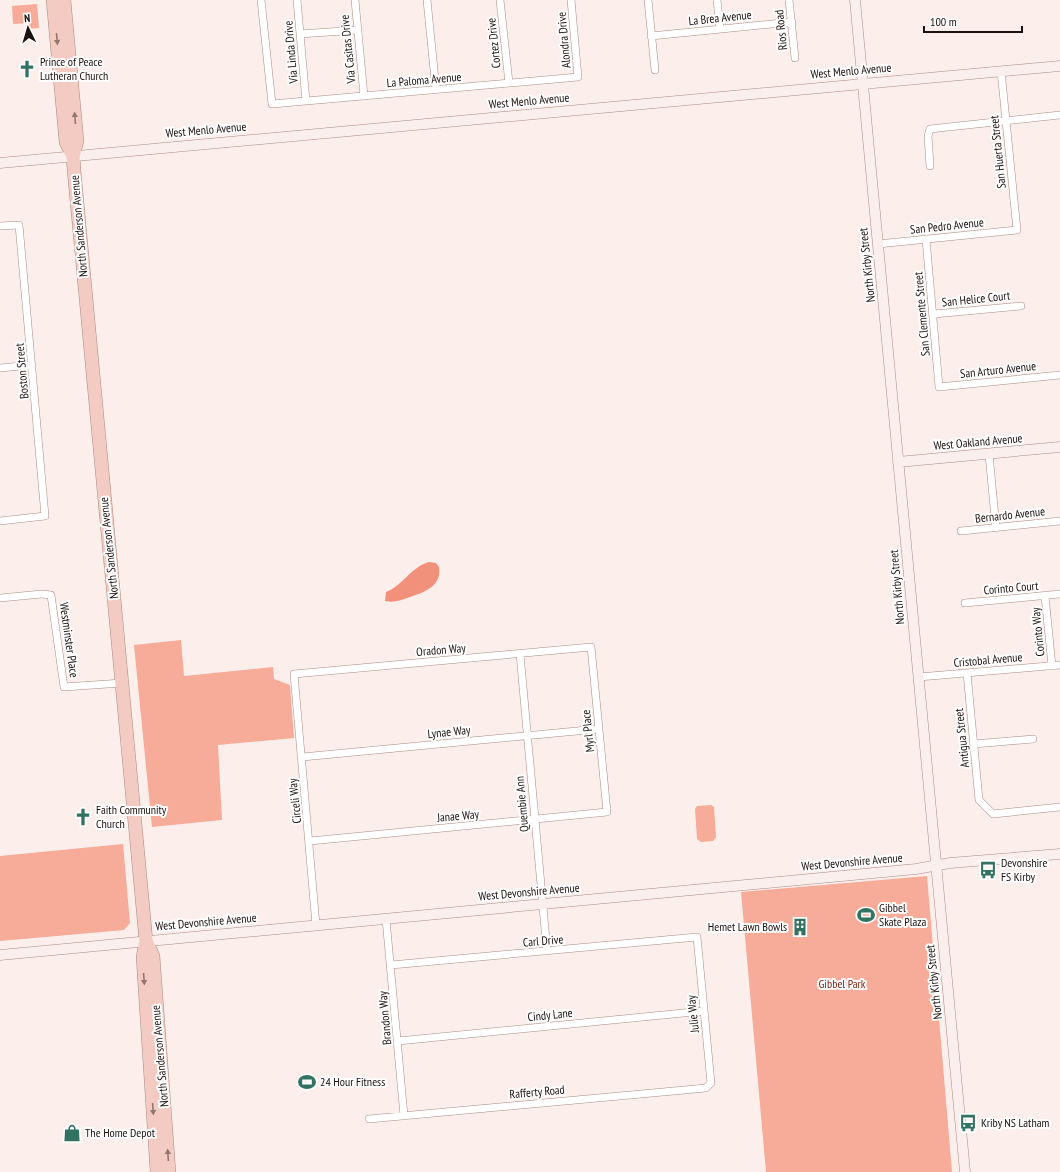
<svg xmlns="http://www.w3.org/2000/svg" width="1060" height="1172" font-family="'PT Sans Narrow',sans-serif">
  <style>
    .green { fill: #f7ab99 }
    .water { fill: #f2917b }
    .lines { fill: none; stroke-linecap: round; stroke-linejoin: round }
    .street-casing { stroke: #a98c85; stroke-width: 8 }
    .secondary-casing { stroke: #a98c85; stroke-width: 11 }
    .highway-casing { stroke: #a78a83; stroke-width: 14 }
    .street { stroke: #fff; stroke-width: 7 }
    .secondary { stroke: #fbefed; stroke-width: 10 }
    .highway { stroke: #f3cbc2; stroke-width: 13 }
    .oneway { fill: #927771 }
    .labels { text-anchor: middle; stroke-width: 4; stroke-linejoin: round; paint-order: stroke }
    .street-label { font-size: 12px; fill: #1b110e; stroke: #fefefe }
    .poi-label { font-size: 12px; fill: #1b110e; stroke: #fefefe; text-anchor: start }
    .park-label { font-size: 12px; fill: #7c2614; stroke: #fefefe }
  </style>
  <rect width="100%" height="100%" fill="#fbeeeb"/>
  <path class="green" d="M 37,4 L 39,28 L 28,29 L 28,23 L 13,24 L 12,6 Z
    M 181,640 L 184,676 L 273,667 L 274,679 L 290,685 L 294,738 L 218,745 L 222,820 L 152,827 L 134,645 Z
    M 711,805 L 714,807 L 716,837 L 713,841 L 701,842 L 697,839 L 695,809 L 697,806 Z
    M 123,844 L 130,923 L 124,930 L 0,941 L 0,856 Z
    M 927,876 L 952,1172 L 766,1172 L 741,892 Z"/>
  <path class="water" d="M 429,562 L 436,563 L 439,567 C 442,586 425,592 410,597 C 401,600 395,603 385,601 L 386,592 C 402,586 411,567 429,562 Z"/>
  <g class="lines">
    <g class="street-casing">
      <path id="street" d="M 261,0 L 272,104 L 578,77 L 571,0
        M 297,0 L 306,101
        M 355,0 L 364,96
        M 427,0 L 436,90
        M 500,0 L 509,83
        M 648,0 L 655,70
        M 717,0 L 720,29
        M 789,0 L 795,58
        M 300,34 L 357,30
        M 651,36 L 792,22
        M 930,166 L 928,136 L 930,129 L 1060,115
        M 0,226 L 19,225 L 45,516 L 0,521
        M 926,239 L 939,387 L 1060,375
        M 878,244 L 1017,230 L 1001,71
        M 934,314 L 1021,306
        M 0,368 L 32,365
        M 989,454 L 996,528
        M 961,531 L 1060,521
        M 1045,596 L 1052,666
        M 0,598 L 42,594 L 51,595 L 64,687 L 122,683
        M 965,603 L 1060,594
        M 520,654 L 547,951
        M 967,673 L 979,800 L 993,814 L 1060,807
        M 919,677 L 1060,665
        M 974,744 L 1033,739
        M 302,757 L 598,729
        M 310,841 L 607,812 L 591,647 L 294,674 L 316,925
        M 386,919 L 404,1116
        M 398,1041 L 704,1011
        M 369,1119 L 706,1088 L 711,1083 L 697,937 L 391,965"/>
    </g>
    <g class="secondary-casing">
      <path id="secondary" d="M 855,0 L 965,1172
        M 0,163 L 1060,66
        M 898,462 L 1060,447
        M 0,955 L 916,869 L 950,863 L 1060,854"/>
    </g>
    <g class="highway-casing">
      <path id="highway" d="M 53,0 L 66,142 L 73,156 L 74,170 L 146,941 L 153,956 L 169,1172
        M 64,0 L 77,141 L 73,156
        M 146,941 L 143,957 L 157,1172"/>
    </g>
    <use href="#street" class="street"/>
    <use href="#secondary" class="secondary"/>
    <use href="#highway" class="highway"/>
  </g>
  <defs><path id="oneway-solid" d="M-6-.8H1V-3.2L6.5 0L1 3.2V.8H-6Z"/></defs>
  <g class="oneway">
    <use href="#oneway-solid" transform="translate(57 39) rotate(85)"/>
    <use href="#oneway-solid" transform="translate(75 118) rotate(-95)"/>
    <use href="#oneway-solid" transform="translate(144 979) rotate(86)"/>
    <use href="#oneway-solid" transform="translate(153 1109) rotate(86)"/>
    <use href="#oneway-solid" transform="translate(168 1155) rotate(-94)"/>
  </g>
  <defs>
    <g id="church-bare" transform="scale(1.38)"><path d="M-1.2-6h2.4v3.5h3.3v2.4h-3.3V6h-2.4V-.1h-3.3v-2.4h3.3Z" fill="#317261" stroke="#fefefe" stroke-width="2.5" paint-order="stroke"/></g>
    <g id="bus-bare" transform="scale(1.38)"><path d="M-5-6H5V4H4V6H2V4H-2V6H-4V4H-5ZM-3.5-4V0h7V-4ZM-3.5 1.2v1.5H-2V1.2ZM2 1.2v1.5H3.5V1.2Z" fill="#317261" stroke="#fefefe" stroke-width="2.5" paint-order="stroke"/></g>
    <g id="stadium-bare" transform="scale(1.38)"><path d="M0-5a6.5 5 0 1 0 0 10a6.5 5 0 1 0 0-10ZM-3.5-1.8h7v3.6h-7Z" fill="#317261" stroke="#fefefe" stroke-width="2.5" paint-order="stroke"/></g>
    <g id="building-bare" transform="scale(1.38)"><path d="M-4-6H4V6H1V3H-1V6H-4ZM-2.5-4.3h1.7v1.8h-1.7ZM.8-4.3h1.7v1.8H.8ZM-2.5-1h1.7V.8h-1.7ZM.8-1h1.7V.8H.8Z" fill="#317261" stroke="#fefefe" stroke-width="2.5" paint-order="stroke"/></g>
    <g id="shop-bare" transform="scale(1.38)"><path d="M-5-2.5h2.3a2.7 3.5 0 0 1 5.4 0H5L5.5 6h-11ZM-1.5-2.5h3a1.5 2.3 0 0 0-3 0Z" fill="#317261" stroke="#fefefe" stroke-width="2.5" paint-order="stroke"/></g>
  </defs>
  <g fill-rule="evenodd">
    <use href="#church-bare" x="27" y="69"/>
    <use href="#church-bare" x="83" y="817"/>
    <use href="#bus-bare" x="988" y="870"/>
    <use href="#stadium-bare" x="866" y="915"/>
    <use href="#building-bare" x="800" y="927"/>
    <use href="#stadium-bare" x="307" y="1082"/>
    <use href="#bus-bare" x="968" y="1123"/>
    <use href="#shop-bare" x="72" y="1133"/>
  </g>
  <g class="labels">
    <g class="street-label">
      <text transform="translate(720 18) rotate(-6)" y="4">La Brea Avenue</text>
      <text transform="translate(781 30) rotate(-96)" y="4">Rios Road</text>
      <text transform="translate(564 40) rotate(-95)" y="4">Alondra Drive</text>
      <text transform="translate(494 43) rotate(-96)" y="4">Cortez Drive</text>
      <text transform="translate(348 49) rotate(-96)" y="4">Via Casitas Drive</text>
      <text transform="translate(291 52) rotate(-95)" y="4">Via Linda Drive</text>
      <text transform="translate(851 71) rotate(-5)" y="4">West Menlo Avenue</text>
      <text transform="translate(424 80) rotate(-5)" y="4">La Paloma Avenue</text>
      <text transform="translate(529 101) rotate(-5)" y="4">West Menlo Avenue</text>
      <text transform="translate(206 130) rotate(-5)" y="4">West Menlo Avenue</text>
      <text transform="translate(998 152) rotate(-96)" y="4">San Huerta Street</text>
      <text transform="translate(79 226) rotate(-95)" y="4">North Sanderson Avenue</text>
      <text transform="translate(947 226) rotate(-6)" y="4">San Pedro Avenue</text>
      <text transform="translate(867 265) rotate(-96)" y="4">North Kirby Street</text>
      <text transform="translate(976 299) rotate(-6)" y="4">San Helice Court</text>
      <text transform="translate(922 314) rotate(-95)" y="4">San Clemente Street</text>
      <text transform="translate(998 370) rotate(-6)" y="4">San Arturo Avenue</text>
      <text transform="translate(22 371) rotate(-95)" y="4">Boston Street</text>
      <text transform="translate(978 442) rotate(-5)" y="4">West Oakland Avenue</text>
      <text transform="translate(1010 515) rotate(-6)" y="4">Bernardo Avenue</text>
      <text transform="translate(109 548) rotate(-96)" y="4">North Sanderson Avenue</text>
      <text transform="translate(897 587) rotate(-95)" y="4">North Kirby Street</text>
      <text transform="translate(1011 588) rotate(-5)" y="4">Corinto Court</text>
      <text transform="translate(1038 632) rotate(-96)" y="4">Corinto Way</text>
      <text transform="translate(69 640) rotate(82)" y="4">Westminster Place</text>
      <text transform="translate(441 650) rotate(-5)" y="4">Oradon Way</text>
      <text transform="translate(988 660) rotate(-5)" y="4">Cristobal Avenue</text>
      <text transform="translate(588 731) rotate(-96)" y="4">Myrl Place</text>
      <text transform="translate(449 732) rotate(-6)" y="4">Lynae Way</text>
      <text transform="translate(962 738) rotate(-96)" y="4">Antigua Street</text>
      <text transform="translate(295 801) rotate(-96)" y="4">Circeli Way</text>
      <text transform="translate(522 804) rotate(-95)" y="4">Quembie Ann</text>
      <text transform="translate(458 816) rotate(-5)" y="4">Janae Way</text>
      <text transform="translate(852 862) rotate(-5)" y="4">West Devonshire Avenue</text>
      <text transform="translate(529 892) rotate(-5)" y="4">West Devonshire Avenue</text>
      <text transform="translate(206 922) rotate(-5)" y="4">West Devonshire Avenue</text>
      <text transform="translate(543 941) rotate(-5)" y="4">Carl Drive</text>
      <text transform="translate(934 982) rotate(-96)" y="4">North Kirby Street</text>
      <text transform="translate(693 1014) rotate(-96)" y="4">Julie Way</text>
      <text transform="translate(550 1015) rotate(-6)" y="4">Cindy Lane</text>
      <text transform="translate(385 1018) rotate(-95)" y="4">Brandon Way</text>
      <text transform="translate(160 1056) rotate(-95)" y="4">North Sanderson Avenue</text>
      <text transform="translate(537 1092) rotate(-5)" y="4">Rafferty Road</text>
    </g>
    <g class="poi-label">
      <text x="40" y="66">Prince of Peace<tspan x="40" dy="14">Lutheran Church</tspan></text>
      <text x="96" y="814">Faith Community<tspan x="96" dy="14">Church</tspan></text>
      <text x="1001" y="867">Devonshire<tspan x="1001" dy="14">FS Kirby</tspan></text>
      <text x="879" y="912">Gibbel<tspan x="879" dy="14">Skate Plaza</tspan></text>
      <text x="787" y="931" text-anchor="end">Hemet Lawn Bowls</text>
      <text x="320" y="1086">24 Hour Fitness</text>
      <text x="981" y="1127">Kriby NS Latham</text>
      <text x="85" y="1137">The Home Depot</text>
    </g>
    <g class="park-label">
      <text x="842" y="988">Gibbel Park</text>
    </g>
  </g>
  <g transform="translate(28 28) rotate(355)" stroke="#fefefe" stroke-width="3" paint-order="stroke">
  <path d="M0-3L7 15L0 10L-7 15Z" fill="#1b110e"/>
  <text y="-6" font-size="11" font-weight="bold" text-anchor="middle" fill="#1b110e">N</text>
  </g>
  <path d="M924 26v6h98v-6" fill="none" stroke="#1b110e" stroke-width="2"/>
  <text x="930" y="26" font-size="12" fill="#1b110e" stroke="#fefefe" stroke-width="3" paint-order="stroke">100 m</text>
</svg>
